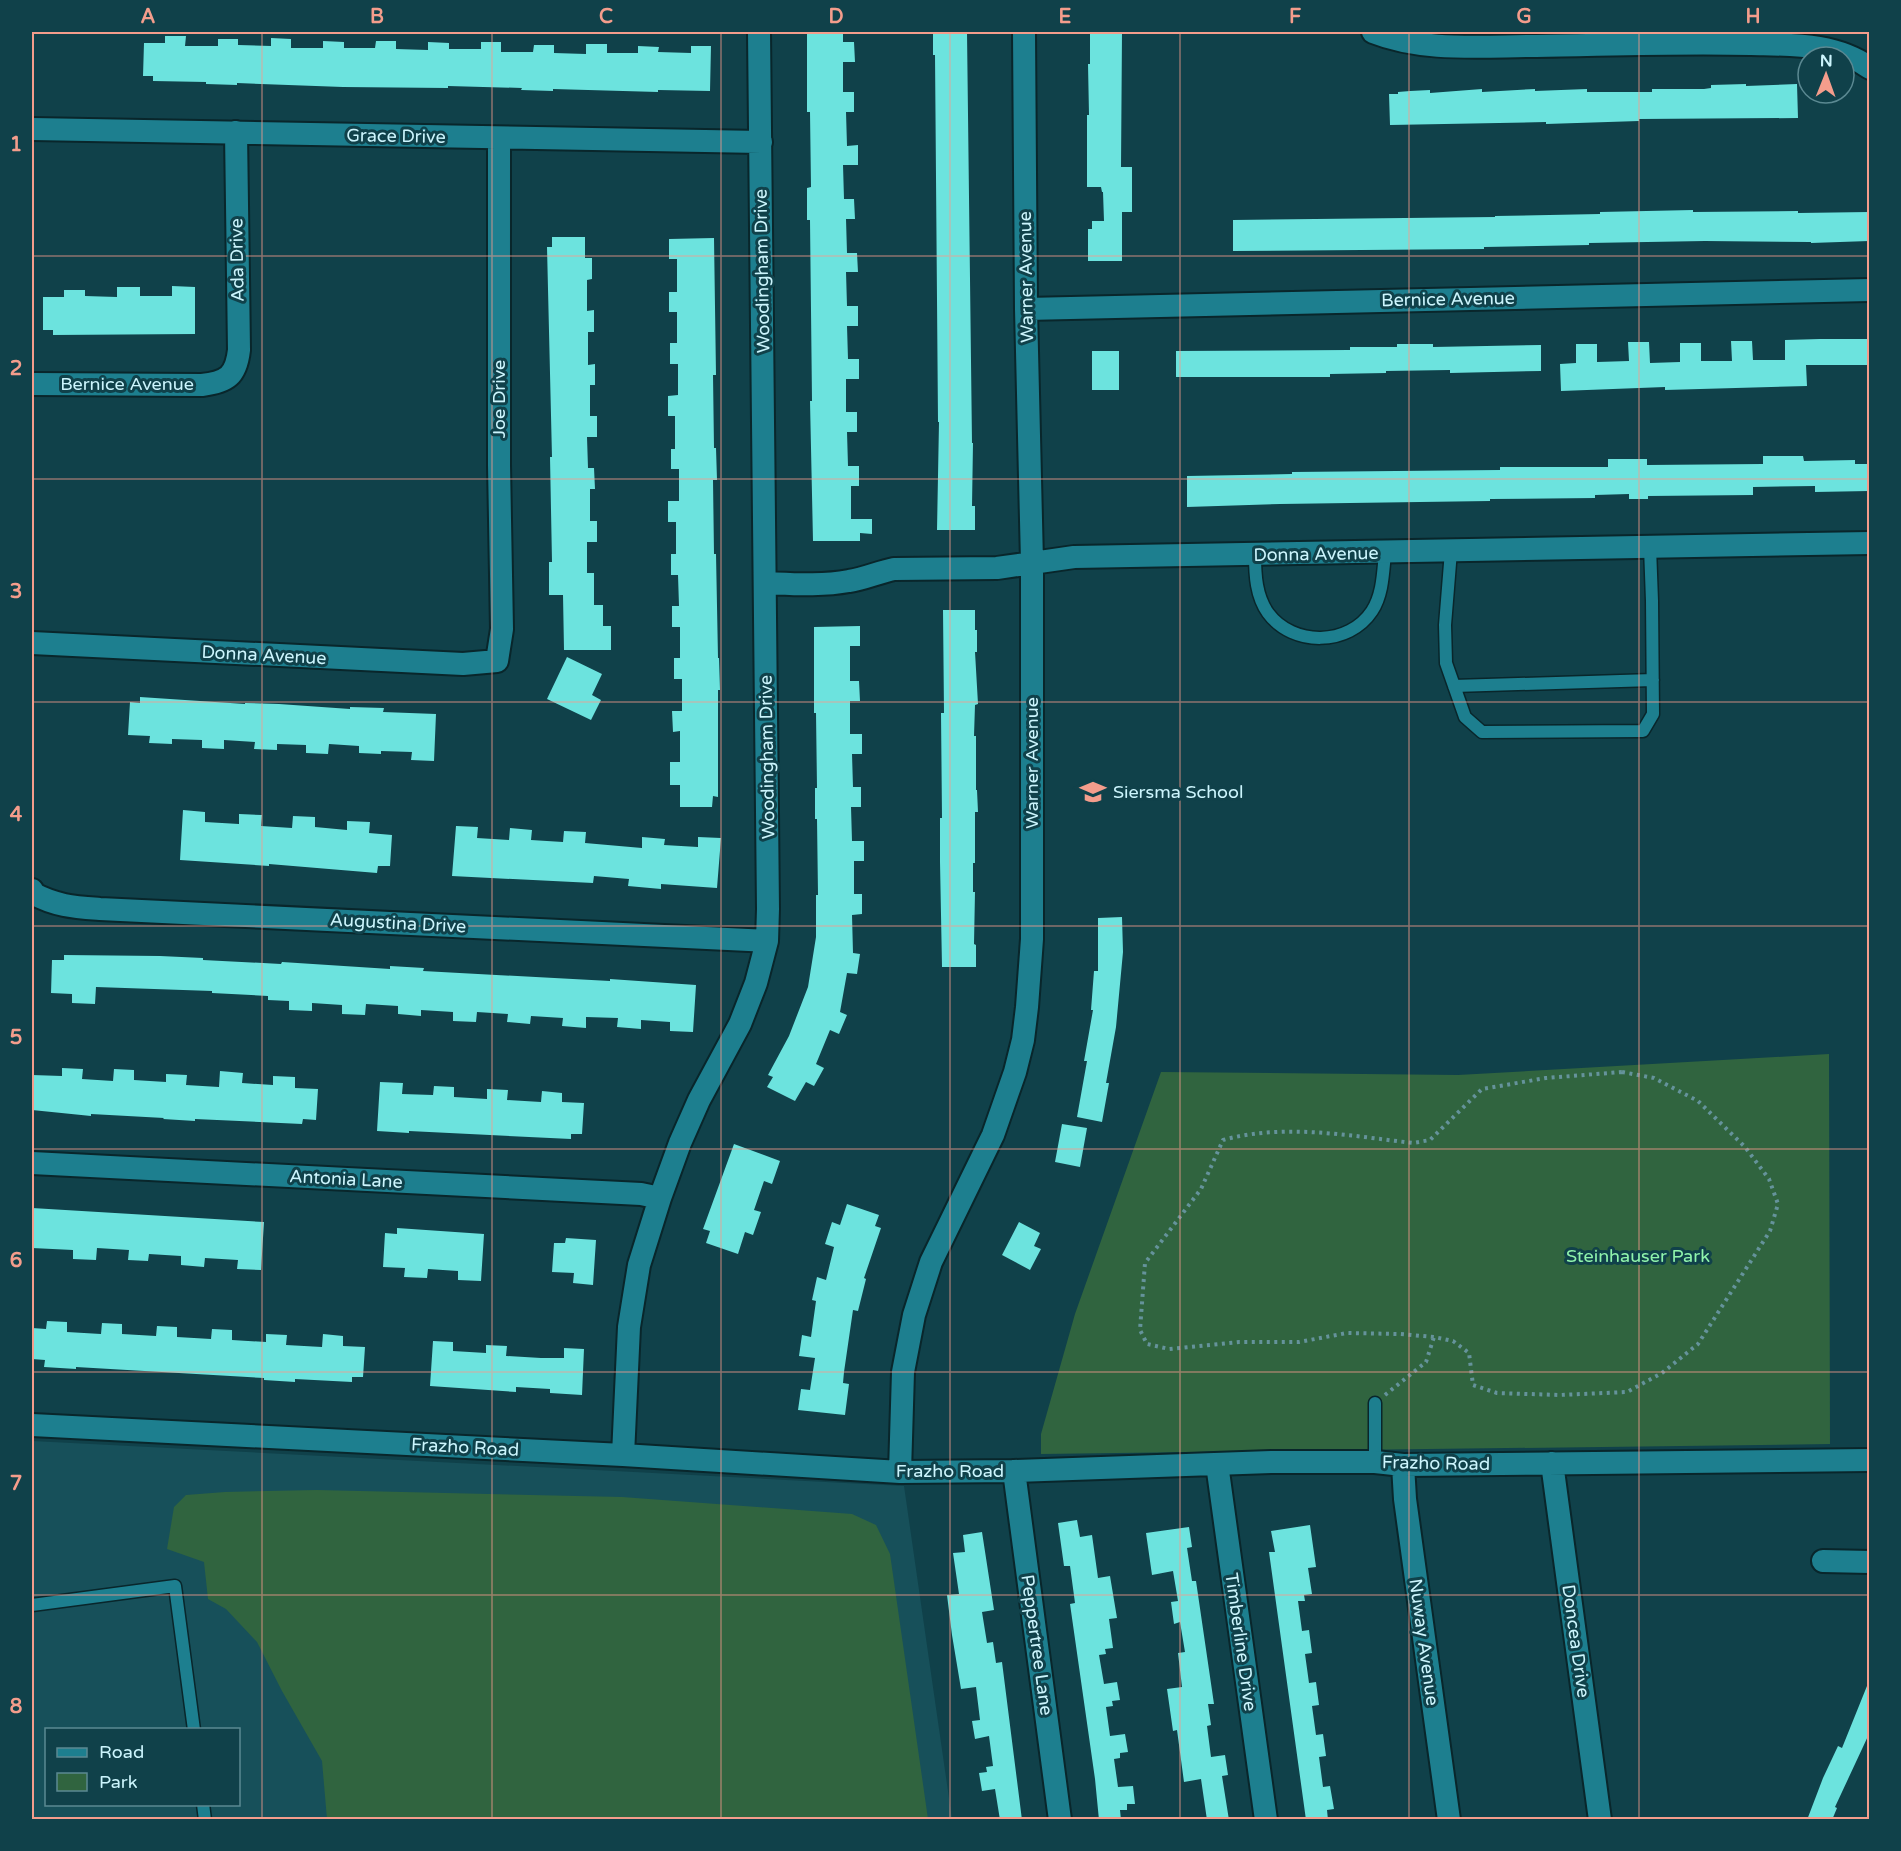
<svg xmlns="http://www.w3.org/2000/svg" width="1901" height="1851" font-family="'Varela Round',sans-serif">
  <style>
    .built { fill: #17505a; fill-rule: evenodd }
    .green { fill: #30643f }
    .building { fill: #6ce3de }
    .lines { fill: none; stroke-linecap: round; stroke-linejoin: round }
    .service-casing { stroke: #09262b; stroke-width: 15 }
    .minor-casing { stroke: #09262b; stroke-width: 26 }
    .path { stroke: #65939b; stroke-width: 4; stroke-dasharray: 3 4.5; stroke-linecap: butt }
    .service { stroke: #1d7f8f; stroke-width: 12 }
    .minor { stroke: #1d7f8f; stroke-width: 22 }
    .grid { fill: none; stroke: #f49d8c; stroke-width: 1.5; stroke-opacity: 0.55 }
    .labels { text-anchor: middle; stroke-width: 6; stroke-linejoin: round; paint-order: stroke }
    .street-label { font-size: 18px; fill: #ccf5fd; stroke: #10414a }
    .poi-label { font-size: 18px; fill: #ccf5fd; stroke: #10414a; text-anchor: start }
    .park-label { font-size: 18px; fill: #90f4ac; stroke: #10414a }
    .neatline { fill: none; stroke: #f49d8c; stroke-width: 2 }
    .grid-label { font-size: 20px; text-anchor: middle; font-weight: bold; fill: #f49d8c }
  </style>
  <rect width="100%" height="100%" fill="#10414a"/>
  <path class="built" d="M 32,1441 L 904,1486 L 952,1819 L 32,1819 ZM 46,1730 L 238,1730 L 238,1804 L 46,1804 Z"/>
  <path class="green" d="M 1829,1054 L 1830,1444 L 1041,1454 L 1041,1434 L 1075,1314 L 1161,1072 L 1458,1075 Z
    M 317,1490 L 622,1497 L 852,1514 L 876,1525 L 890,1554 L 928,1819 L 327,1819 L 322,1761 L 282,1691 L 257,1642 L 226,1609 L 208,1599 L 204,1562 L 167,1549 L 174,1507 L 186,1495 L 225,1492 Z"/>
  <path class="building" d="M 807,32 L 843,32 L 843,42 L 854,42 L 855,62 L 843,62 L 843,92 L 854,92 L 854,112 L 846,112 L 847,146 L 858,145 L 858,165 L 843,165 L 844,199 L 854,199 L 855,219 L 846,219 L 847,253 L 857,253 L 858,272 L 846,272 L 847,306 L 858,306 L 858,326 L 847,326 L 848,359 L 859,359 L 859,379 L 846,379 L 846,412 L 857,412 L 857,432 L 847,432 L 848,466 L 859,466 L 859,486 L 851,486 L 851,519 L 872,519 L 872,534 L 860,533 L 860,541 L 813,541 L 810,401 L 812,401 L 810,220 L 807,220 L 807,188 L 811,187 L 810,112 L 807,112 Z
    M 933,32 L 967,32 L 972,443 L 973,443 L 972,506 L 975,506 L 975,530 L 937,530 L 939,422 L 938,422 L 935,55 L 933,55 Z
    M 1090,32 L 1122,32 L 1121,167 L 1132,167 L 1132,212 L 1122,212 L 1122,261 L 1088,261 L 1088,229 L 1092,229 L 1092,221 L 1104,221 L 1103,192 L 1102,192 L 1101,187 L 1087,187 L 1087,115 L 1089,115 L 1088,64 L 1090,64 Z
    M 165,36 L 186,36 L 185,46 L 218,46 L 218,39 L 238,39 L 238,45 L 271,46 L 271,38 L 291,39 L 291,48 L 323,48 L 323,41 L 344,42 L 344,48 L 375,48 L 376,41 L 396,41 L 396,49 L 428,50 L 428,42 L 449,43 L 449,49 L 481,49 L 481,42 L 501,42 L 501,52 L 533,52 L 534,45 L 554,45 L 554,53 L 586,54 L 586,44 L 607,44 L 607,53 L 638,53 L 638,46 L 659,47 L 658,52 L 691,53 L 691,46 L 711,46 L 710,91 L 658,90 L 658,92 L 553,89 L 553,91 L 521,90 L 522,88 L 448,86 L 448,88 L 343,87 L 237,83 L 237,85 L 206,84 L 206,82 L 153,81 L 153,76 L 143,76 L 144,43 L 165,43 Z
    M 1746,84 L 1746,86 L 1797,84 L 1798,118 L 1639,119 L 1639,121 L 1546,124 L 1546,122 L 1390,125 L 1389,94 L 1398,94 L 1398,92 L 1410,91 L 1430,90 L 1430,93 L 1482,89 L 1482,92 L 1535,89 L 1535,91 L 1587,89 L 1587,92 L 1652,92 L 1652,89 L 1704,89 L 1711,88 L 1711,85 Z
    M 1693,210 L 1693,212 L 1798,211 L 1798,213 L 1869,212 L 1869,241 L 1811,243 L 1811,242 L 1705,241 L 1589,243 L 1589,245 L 1484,247 L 1484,249 L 1233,251 L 1233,220 L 1495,217 L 1495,216 L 1600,214 L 1600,212 Z
    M 552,237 L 585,237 L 585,258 L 592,258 L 592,279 L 587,280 L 587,311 L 594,310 L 594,332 L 588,332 L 588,365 L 595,364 L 595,385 L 590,385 L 590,416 L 597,416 L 597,437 L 587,437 L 588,468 L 594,468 L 595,489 L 590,489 L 590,521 L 597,521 L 597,542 L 587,542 L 587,573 L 594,573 L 594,605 L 603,605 L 603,626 L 611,626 L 611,650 L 564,650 L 563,595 L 549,595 L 549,562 L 552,562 L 550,457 L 552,457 L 547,247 L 552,247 Z
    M 714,238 L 716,375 L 713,375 L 714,448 L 716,448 L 717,480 L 713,480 L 714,554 L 716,554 L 718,658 L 719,658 L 720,690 L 718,690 L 718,797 L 713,796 L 712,807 L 680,807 L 680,785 L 670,785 L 670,762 L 680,762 L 680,731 L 673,732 L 672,711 L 682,711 L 682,679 L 674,679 L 674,658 L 680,658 L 680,627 L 672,627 L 672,606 L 679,606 L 678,575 L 671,575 L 671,554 L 676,554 L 676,522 L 668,522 L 668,501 L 679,501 L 679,469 L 671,469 L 671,449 L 675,449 L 675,416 L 668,416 L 668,396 L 678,395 L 678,364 L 670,364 L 670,343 L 677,343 L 677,312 L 669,312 L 669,292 L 677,292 L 677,259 L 669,259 L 669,239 Z
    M 172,286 L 195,287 L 195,334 L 53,335 L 53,330 L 43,330 L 43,297 L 64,297 L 64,290 L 85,290 L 85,296 L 117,297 L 117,287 L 140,287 L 140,296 L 172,296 Z
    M 1820,339 L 1869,339 L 1869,365 L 1806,365 L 1807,386 L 1665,390 L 1665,387 L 1561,391 L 1560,364 L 1576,363 L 1576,344 L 1597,344 L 1597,362 L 1629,361 L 1628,342 L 1649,342 L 1650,363 L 1680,362 L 1680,343 L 1701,343 L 1701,361 L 1732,361 L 1731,341 L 1752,341 L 1753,360 L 1785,360 L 1785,340 Z
    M 1397,344 L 1433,344 L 1433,347 L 1541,345 L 1541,371 L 1450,373 L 1450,370 L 1386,371 L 1386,373 L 1330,374 L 1330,377 L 1176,377 L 1176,351 L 1350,350 L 1350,347 L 1397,347 Z
    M 1092,351 L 1119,351 L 1119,390 L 1092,390 Z
    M 1763,456 L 1803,456 L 1804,461 L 1855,460 L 1855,464 L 1869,464 L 1869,491 L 1815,492 L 1815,486 L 1753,487 L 1753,495 L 1648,496 L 1648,499 L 1629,499 L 1629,494 L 1595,495 L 1595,498 L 1490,499 L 1490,501 L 1280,504 L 1187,507 L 1187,476 L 1292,474 L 1292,472 L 1500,470 L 1500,467 L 1608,467 L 1608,459 L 1647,459 L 1647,465 L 1763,464 Z
    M 943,610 L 975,610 L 975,630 L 977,630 L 977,652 L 975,652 L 978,704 L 975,705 L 974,736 L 976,736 L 976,790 L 977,790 L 978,812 L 975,812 L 975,863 L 973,863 L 973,892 L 975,892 L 974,944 L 976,945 L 976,967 L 942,967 L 940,862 L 940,818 L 942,818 L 941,713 L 944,713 Z
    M 860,626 L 860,646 L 850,646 L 850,681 L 859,681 L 860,701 L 850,701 L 850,734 L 862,734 L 862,754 L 852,754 L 853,787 L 861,787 L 861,807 L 851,807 L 852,841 L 864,841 L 864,861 L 854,861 L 854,894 L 862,894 L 862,914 L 852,915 L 853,953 L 860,954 L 857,974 L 847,973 L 840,1012 L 847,1015 L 839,1034 L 830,1030 L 816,1064 L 824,1068 L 814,1086 L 806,1082 L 795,1101 L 767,1087 L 773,1077 L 768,1075 L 789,1036 L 808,987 L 816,937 L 816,895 L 818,895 L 817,819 L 815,819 L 815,788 L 817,788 L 816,713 L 814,713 L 814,627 Z
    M 567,657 L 602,674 L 592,695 L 601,700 L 591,720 L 547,699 Z
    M 140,697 L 245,704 L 245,703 L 279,704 L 350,709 L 350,707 L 384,708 L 383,712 L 436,714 L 434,761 L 411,760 L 412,752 L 381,751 L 381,754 L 359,753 L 359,746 L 329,744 L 328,754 L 306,753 L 306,745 L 277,744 L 277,750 L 254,749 L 255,742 L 224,740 L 224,749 L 202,748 L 202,740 L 172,739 L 172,744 L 149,743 L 150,736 L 128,735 L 130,702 L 140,703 Z
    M 183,810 L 205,812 L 205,822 L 239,824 L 239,814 L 262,815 L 261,826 L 292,828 L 293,816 L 315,817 L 315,827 L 347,830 L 347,821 L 370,822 L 369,833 L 392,835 L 390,866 L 378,866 L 377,873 L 269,864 L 269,866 L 180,860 Z
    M 456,826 L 478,827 L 477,838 L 509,840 L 510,828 L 532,830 L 531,840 L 563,842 L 564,831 L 586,832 L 585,843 L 642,848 L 642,837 L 665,839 L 664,845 L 698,847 L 698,837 L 721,838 L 717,888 L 661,884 L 661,889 L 628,886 L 629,879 L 594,876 L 593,883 L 452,876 Z
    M 1122,917 L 1123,952 L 1116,1027 L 1106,1083 L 1109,1083 L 1102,1122 L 1077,1117 L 1087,1061 L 1084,1061 L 1093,1010 L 1091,1010 L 1094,971 L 1098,971 L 1098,918 Z
    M 64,955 L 160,956 L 203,958 L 203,960 L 281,964 L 282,962 L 390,969 L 390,966 L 424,968 L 423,971 L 610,981 L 610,979 L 696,985 L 693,1032 L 670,1031 L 670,1022 L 641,1020 L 641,1029 L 617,1027 L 618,1018 L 586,1017 L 586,1028 L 562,1026 L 563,1018 L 531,1016 L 530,1024 L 507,1022 L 508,1014 L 477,1012 L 476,1022 L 453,1021 L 453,1012 L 421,1010 L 421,1016 L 398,1014 L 398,1006 L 366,1004 L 365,1015 L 342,1014 L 342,1005 L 312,1003 L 312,1011 L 289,1010 L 289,1001 L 268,1000 L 268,996 L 212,993 L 212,991 L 96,987 L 95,1004 L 72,1003 L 72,994 L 51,993 L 52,960 L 64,960 Z
    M 62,1068 L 83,1069 L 82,1079 L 113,1081 L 114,1069 L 134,1070 L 134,1080 L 166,1082 L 166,1074 L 187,1075 L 186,1085 L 219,1087 L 220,1071 L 243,1073 L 242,1083 L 273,1085 L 273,1076 L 295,1077 L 295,1088 L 318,1089 L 316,1120 L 303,1119 L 302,1124 L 195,1119 L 195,1121 L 163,1119 L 164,1118 L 91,1114 L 91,1116 L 32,1110 L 32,1075 L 62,1076 Z
    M 380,1082 L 403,1083 L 402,1094 L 433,1095 L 434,1086 L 454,1087 L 454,1097 L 487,1099 L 487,1089 L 508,1090 L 507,1100 L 541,1102 L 542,1091 L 562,1093 L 562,1102 L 584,1103 L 582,1134 L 571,1134 L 571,1139 L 409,1131 L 409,1133 L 377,1131 Z
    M 1062,1124 L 1087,1128 L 1080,1167 L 1055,1162 Z
    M 734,1144 L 780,1161 L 772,1184 L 764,1181 L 754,1210 L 761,1212 L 753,1235 L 745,1232 L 738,1254 L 706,1243 L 710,1231 L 703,1229 Z
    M 847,1204 L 879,1215 L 875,1226 L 881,1228 L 864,1278 L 866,1279 L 858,1311 L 853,1310 L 844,1372 L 843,1383 L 849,1384 L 845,1415 L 798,1410 L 801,1389 L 810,1390 L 815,1358 L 799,1356 L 802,1335 L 811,1337 L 816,1301 L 812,1300 L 817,1277 L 826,1280 L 834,1247 L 825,1244 L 832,1222 L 840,1225 Z
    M 32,1208 L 264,1222 L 261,1270 L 237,1269 L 238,1260 L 205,1258 L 204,1267 L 181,1265 L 181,1256 L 149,1254 L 148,1261 L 128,1260 L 129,1250 L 97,1248 L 96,1260 L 73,1259 L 73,1250 L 32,1248 Z
    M 1019,1222 L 1040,1233 L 1034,1246 L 1041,1249 L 1030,1270 L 1002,1255 Z
    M 397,1228 L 484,1234 L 481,1281 L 458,1280 L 458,1271 L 428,1269 L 427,1278 L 404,1277 L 405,1268 L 383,1267 L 385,1233 L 397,1234 Z
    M 566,1238 L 596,1240 L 593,1285 L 573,1283 L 574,1273 L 552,1272 L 554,1243 L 565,1243 Z
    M 47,1321 L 67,1322 L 67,1332 L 101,1334 L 102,1323 L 122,1324 L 122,1334 L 156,1336 L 157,1326 L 177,1327 L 177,1337 L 211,1339 L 212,1329 L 232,1330 L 232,1340 L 266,1342 L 266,1334 L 287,1335 L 286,1345 L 322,1347 L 323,1334 L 343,1336 L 343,1346 L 365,1347 L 363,1377 L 352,1377 L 352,1382 L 295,1379 L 295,1382 L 264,1380 L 264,1378 L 76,1367 L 76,1369 L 44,1367 L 45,1360 L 32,1359 L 32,1328 L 46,1329 Z
    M 433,1341 L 453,1342 L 453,1351 L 486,1353 L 486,1345 L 507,1346 L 506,1356 L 541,1358 L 564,1358 L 564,1348 L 584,1349 L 582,1395 L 550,1393 L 550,1389 L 516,1387 L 516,1392 L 430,1386 Z
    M 1077,1520 L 1080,1537 L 1092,1535 L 1098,1578 L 1110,1576 L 1117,1618 L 1109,1619 L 1113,1648 L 1105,1649 L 1106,1654 L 1099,1655 L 1104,1684 L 1117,1682 L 1120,1700 L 1112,1701 L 1113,1706 L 1106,1707 L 1110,1736 L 1125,1734 L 1128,1752 L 1120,1753 L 1120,1758 L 1114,1759 L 1118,1787 L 1133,1786 L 1135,1804 L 1127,1804 L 1127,1810 L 1120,1810 L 1121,1820 L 1099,1820 L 1095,1779 L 1070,1604 L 1075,1603 L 1070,1566 L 1064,1566 L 1058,1523 Z
    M 1310,1525 L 1316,1567 L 1308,1568 L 1312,1594 L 1304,1595 L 1305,1601 L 1298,1601 L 1302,1631 L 1309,1630 L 1312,1653 L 1305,1654 L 1309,1683 L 1316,1682 L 1319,1705 L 1312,1706 L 1316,1735 L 1323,1734 L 1326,1756 L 1319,1757 L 1323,1787 L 1330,1786 L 1334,1809 L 1327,1810 L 1328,1820 L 1306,1820 L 1269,1552 L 1275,1552 L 1271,1531 Z
    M 1189,1527 L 1192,1547 L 1187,1548 L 1192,1581 L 1196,1581 L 1214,1704 L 1208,1704 L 1211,1725 L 1207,1726 L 1211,1757 L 1225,1755 L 1228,1775 L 1222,1776 L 1229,1820 L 1207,1820 L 1201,1779 L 1184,1782 L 1177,1730 L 1173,1731 L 1167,1689 L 1182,1687 L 1178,1653 L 1185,1652 L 1180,1622 L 1174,1624 L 1171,1602 L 1178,1601 L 1173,1571 L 1152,1575 L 1146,1533 Z
    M 982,1532 L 994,1610 L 982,1612 L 987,1643 L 993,1642 L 996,1663 L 1002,1662 L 1022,1820 L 1000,1820 L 995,1789 L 982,1791 L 979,1773 L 987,1772 L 986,1767 L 993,1766 L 989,1736 L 975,1739 L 972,1721 L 980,1720 L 976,1687 L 961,1689 L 952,1635 L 947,1595 L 959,1594 L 953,1553 L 965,1552 L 963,1535 Z
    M 1869,1681 L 1869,1734 L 1835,1807 L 1837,1808 L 1832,1820 L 1807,1820 L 1823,1778 L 1838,1746 L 1842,1748 Z"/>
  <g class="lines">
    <g class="service-casing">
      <path id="service" d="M 1451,551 L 1445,625 L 1446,663 L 1465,717 L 1482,732 L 1643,731 L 1653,714 L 1652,601 L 1650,547
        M 1255,555 C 1255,575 1256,596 1268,613 C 1293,647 1349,646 1372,611 C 1383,594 1383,572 1385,553
        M 1454,686 L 1653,680
        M 1375,1462 L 1375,1403
        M 32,1605 L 175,1586 L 194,1730
        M 203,1804 L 205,1820"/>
    </g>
    <g class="minor-casing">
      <path id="minor" d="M 1373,32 C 1423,52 1482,46 1536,46 C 1607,45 1679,42 1751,44 C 1792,45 1835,43 1870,68
        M 32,129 L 761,142
        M 1026,309 L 1870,290
        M 32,384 L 202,385 C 227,382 236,376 239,350 L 236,132
        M 765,583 C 793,584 822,586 849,581 C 864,579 879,572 894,569 L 997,568 L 1074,557 L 1870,543
        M 32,643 L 463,664 L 497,661 L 502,629 L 499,465 L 499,138
        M 32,890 L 32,893 C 56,906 74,907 100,909 L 767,941
        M 32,1163 L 641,1194 L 660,1198
        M 32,1425 L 623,1455 L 900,1472 L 1014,1471 L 1271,1462 L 1375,1462 L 1403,1465 L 1870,1460
        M 623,1455 L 629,1327 L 639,1265 L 660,1198 L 680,1143 L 699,1100 L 740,1024 L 756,983 L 767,941 L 768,909 L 759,32
        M 1552,1463 L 1600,1820
        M 1217,1464 L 1266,1820
        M 1403,1465 L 1405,1499 L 1449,1820
        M 1014,1471 L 1060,1820
        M 900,1472 L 903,1372 L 914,1315 L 931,1262 L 993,1135 L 1015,1072 L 1023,1040 L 1027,1007 L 1032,939 L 1032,562 L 1026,309 L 1024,32
        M 1823,1561 L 1870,1562"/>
    </g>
    <path class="path" d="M 1622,1072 L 1654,1078 L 1698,1101 L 1745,1147 L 1769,1179 L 1778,1204 L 1770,1231 L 1698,1344 L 1662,1373 L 1627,1392 L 1559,1395 L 1497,1393 L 1473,1385 L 1469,1353 L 1453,1341 L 1434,1337 L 1400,1334 L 1347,1333 L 1299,1342 L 1239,1342 L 1169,1349 L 1147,1344 L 1140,1330 L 1145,1263 L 1201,1189 L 1223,1140 C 1284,1123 1351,1136 1413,1143 L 1430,1140 L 1482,1089 L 1546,1078 Z
      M 1385,1395 L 1426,1362 L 1434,1337"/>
    <use href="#service" class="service"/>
    <use href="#minor" class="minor"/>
  </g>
  <path class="grid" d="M 262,32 L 262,1820M 492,32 L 492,1820M 721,32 L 721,1820M 950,32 L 950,1820M 1180,32 L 1180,1820M 1409,32 L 1409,1820M 1639,32 L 1639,1820M 32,256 L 1870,256M 32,479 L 1870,479M 32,702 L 1870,702M 32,926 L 1870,926M 32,1149 L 1870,1149M 32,1372 L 1870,1372M 32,1595 L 1870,1595"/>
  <defs>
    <g id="school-bare" transform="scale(2.07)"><path d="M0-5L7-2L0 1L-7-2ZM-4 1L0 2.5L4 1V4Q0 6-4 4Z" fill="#f49d8c" stroke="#10414a" stroke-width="2.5" paint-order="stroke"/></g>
  </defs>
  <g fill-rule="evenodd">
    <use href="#school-bare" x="1093" y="792"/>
  </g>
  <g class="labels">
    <g class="street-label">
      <text transform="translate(396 136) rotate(1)" y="6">Grace Drive</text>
      <text transform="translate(237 260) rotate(-91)" y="6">Ada Drive</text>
      <text transform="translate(762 271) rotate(-91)" y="6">Woodingham Drive</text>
      <text transform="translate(1026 277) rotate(-91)" y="6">Warner Avenue</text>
      <text transform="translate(1448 299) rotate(-1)" y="6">Bernice Avenue</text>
      <text x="127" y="390">Bernice Avenue</text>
      <text transform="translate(499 399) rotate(-90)" y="6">Joe Drive</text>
      <text transform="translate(1316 554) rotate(-1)" y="6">Donna Avenue</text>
      <text transform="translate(264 655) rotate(3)" y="6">Donna Avenue</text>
      <text transform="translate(767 757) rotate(-91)" y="6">Woodingham Drive</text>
      <text transform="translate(1032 763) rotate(-90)" y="6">Warner Avenue</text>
      <text transform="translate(398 923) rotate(3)" y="6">Augustina Drive</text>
      <text transform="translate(346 1179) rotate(3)" y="6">Antonia Lane</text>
      <text transform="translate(465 1447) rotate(3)" y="6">Frazho Road</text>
      <text transform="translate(1436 1463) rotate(1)" y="6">Frazho Road</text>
      <text x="950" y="1477">Frazho Road</text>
      <text transform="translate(1576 1641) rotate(82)" y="6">Doncea Drive</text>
      <text transform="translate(1241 1642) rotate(82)" y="6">Timberline Drive</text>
      <text transform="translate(1424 1642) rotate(82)" y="6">Nuway Avenue</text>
      <text transform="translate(1037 1645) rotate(82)" y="6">Peppertree Lane</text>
    </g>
    <g class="poi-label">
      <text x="1113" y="798">Siersma School</text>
    </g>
    <g class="park-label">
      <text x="1638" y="1262">Steinhauser Park</text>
    </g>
  </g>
  <rect width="1901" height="1851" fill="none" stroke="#10414a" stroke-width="66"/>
  <rect x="45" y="1728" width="195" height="78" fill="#10414a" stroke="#5b8992" stroke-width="1.5"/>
  <rect x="57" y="1748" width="30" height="9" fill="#1d7f8f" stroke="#5b8992" stroke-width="1.5"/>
  <text x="99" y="1758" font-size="18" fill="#ccf5fd">Road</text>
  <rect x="57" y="1773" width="30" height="18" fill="#30643f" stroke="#5b8992" stroke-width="1.5"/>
  <text x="99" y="1788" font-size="18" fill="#ccf5fd">Park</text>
  <g transform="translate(1826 75) rotate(1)"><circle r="28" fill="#10414a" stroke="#5b8992" stroke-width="1.5"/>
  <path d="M0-4.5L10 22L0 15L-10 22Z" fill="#f49d8c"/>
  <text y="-9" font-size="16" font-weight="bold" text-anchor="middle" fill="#ccf5fd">N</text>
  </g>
  <rect x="33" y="33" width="1835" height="1785" class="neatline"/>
  <g class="grid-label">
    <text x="148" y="23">A</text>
    <text x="377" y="23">B</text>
    <text x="606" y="23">C</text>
    <text x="836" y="23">D</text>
    <text x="1065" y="23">E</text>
    <text x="1295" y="23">F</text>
    <text x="1524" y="23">G</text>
    <text x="1753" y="23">H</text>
    <text x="16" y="151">1</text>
    <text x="16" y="375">2</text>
    <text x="16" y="598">3</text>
    <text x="16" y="821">4</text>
    <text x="16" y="1044">5</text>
    <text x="16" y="1267">6</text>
    <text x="16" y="1490">7</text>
    <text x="16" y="1713">8</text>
  </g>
</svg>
